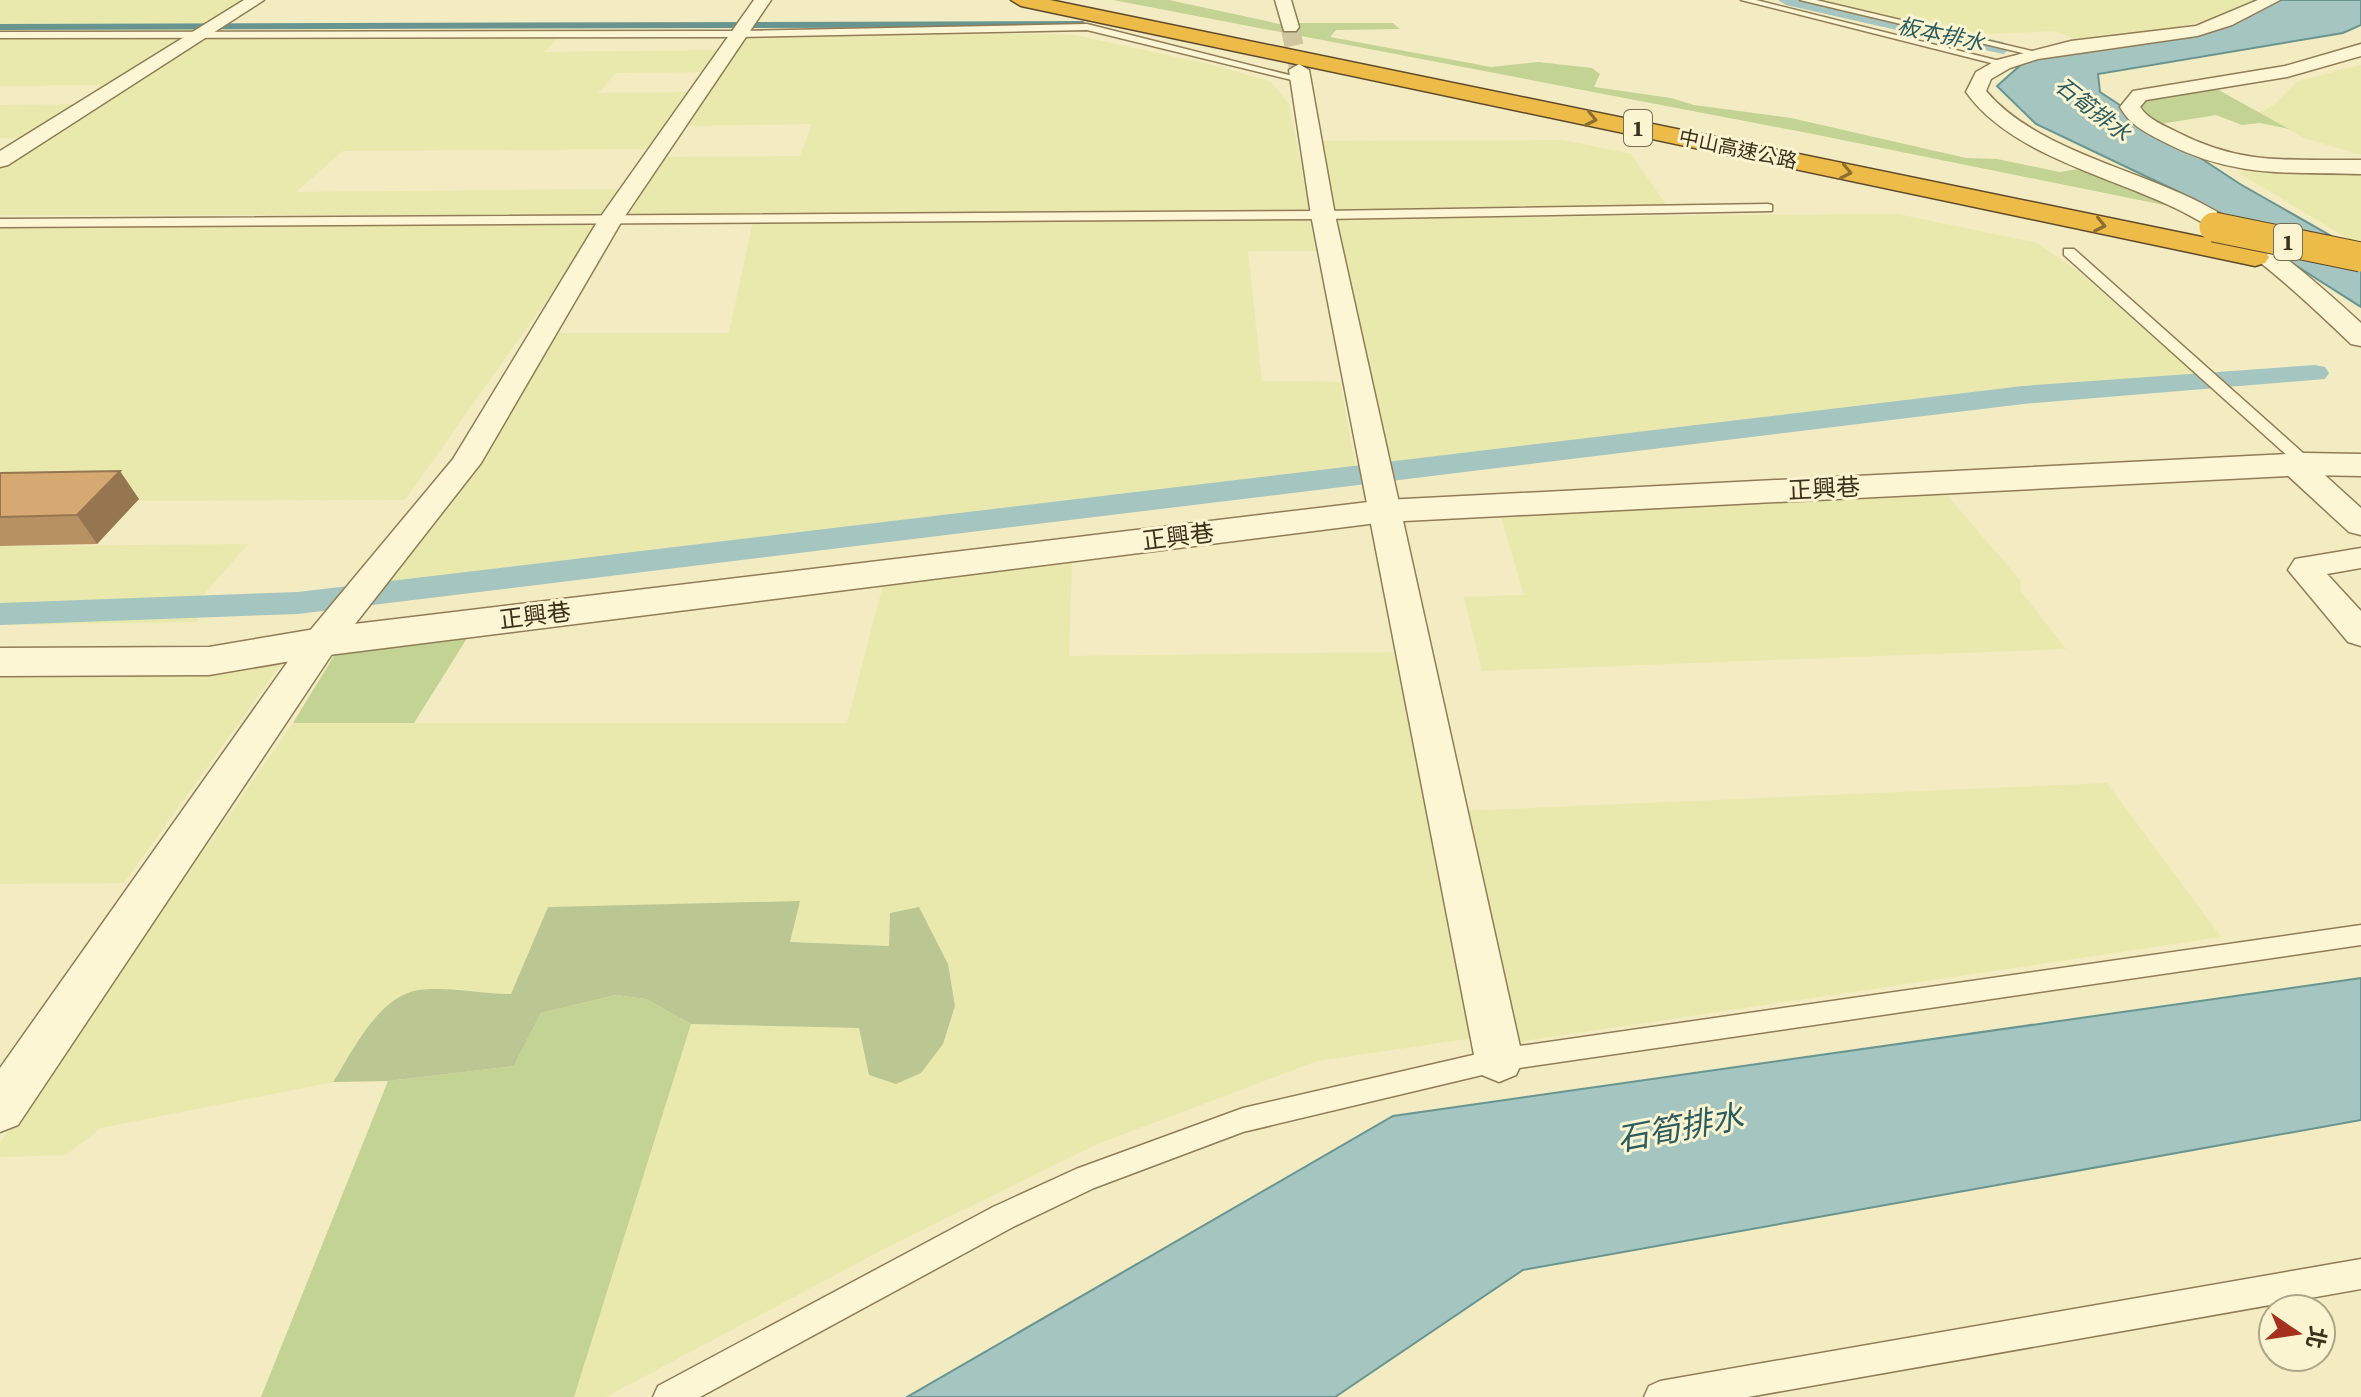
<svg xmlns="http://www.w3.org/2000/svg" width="2361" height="1397" font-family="'Source Serif 4','Noto Sans TC',serif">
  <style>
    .farmland { fill: #eae9ad }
    .green { fill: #c3d393 }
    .cemetery { fill: #bac793 }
    .water { fill: #a4c5c0; stroke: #699590; stroke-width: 2 }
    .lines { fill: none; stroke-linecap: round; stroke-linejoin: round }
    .stream { stroke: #699590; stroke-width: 6 }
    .canal { fill: #a4c5c0; fill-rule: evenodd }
    .minor-tunnel { stroke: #cfc6a0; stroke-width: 19; stroke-dasharray: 19 10; stroke-linecap: butt }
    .service-casing { stroke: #907c56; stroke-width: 3 }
    .minor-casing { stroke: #907c56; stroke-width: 3 }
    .tertiary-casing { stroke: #907c56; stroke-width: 3 }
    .motorway-casing { stroke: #5d492b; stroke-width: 3 }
    .service { fill: #fdf6d5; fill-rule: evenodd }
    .minor { fill: #fdf6d5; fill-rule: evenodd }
    .tertiary { fill: #fdf6d5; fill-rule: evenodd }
    .motorway { fill: #edbb47; fill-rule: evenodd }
    .motorway-bridge-casing { stroke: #5d492b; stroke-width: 31; stroke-linecap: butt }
    .motorway-bridge { stroke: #edbb47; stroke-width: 29 }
    .wall { fill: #b89162 }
    .shaded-wall { fill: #967650 }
    .building { fill: #d6a972; stroke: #967650; stroke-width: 2 }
    .oneway { stroke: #8c6f2f }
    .labels { text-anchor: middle; stroke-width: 6; stroke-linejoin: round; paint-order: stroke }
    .far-street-label { font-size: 20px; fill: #3d311c; stroke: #faf4d1 }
    .far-water-label { font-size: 22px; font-style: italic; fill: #295b5f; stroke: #faf4d1 }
    .shield { fill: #faf4d1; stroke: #766c52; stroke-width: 2 }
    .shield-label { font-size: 22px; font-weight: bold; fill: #3d311c }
    .street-label { font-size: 24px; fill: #3d311c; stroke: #faf4d1 }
    .near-water-label { font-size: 32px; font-style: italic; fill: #295b5f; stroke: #faf4d1 }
  </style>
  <rect width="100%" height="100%" fill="#f3ebc1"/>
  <path class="farmland" d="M 0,0 L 246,0 L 197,31 L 0,32 Z
    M 1800,0 L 2255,0 L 2227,14 L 2184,26 L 2082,42 L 2054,31 L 1992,34 L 1927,27 Z
    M 1029,34 L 1075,35 L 1217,66 L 1271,82 L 1289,104 L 1310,212 L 628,215 L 666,157 L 800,156 L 812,124 L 687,126 L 747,35 Z
    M 560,36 L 545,52 L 723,50 L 708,72 L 616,73 L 598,93 L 693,92 L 654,149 L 343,151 L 296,192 L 626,189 L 608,215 L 0,215 L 0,168 L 204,37 Z
    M 186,37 L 109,85 L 0,86 L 0,39 Z
    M 2361,65 L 2361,155 L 2304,138 L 2258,113 L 2275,104 L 2298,81 Z
    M 78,104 L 24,138 L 0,138 L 0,105 Z
    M 1563,140 L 1631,154 L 1670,210 L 1332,212 L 1316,141 Z
    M 2361,169 L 2361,241 L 2350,240 L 2236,171 L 2278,173 Z
    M 1898,214 L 2037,243 L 2082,274 L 2199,378 L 1393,477 L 1334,218 Z
    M 1298,219 L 1310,221 L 1316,251 L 1248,251 L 1262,381 L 1340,382 L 1358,480 L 391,600 L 380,596 L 375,588 L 544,333 L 729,333 L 753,221 Z
    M 602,222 L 405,500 L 0,501 L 0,225 Z
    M 1946,494 L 2021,581 L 2020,590 L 2066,649 L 1482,671 L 1464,597 L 1524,595 L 1501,517 Z
    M 248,544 L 199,600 L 197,622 L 0,625 L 0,546 Z
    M 1072,560 L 1069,656 L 1404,652 L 1473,1038 L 1317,1061 L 1095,1145 L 882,1250 L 606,1397 L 574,1397 L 691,1024 L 860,1028 L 896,1084 L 890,913 L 889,946 L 790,942 L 799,901 L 511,994 L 418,990 L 392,1002 L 375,1019 L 333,1082 L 101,1128 L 66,1155 L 0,1157 L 0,1143 L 293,723 L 847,723 L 884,581 Z
    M 282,663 L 124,883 L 0,884 L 0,673 L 209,675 Z
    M 2107,783 L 2221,937 L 1517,1042 L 1461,811 Z"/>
  <path class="green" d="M 1113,0 L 1169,0 L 1289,26 L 1295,23 L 1393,23 L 1400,29 L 1336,30 L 1330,37 L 1491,67 L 1538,62 L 1592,68 L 1600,74 L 1594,87 L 1671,98 L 1694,105 L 1791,118 L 1966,158 L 1997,159 L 2060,172 L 2091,167 L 2175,204 L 2164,205 L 1808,133 Z
    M 2213,87 L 2289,129 L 2260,123 L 2242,125 L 2216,115 L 2154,125 L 2143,118 L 2138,102 L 2146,97 Z
    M 469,635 L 414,723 L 293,723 L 335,654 Z
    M 616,995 L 646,999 L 691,1024 L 574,1397 L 261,1397 L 388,1081 L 514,1066 L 541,1013 Z"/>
  <path class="cemetery" d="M 800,901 L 790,942 L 889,946 L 890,913 L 919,907 L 948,964 L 955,1006 L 943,1044 L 921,1073 L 896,1084 L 869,1075 L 859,1028 L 691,1024 L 646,999 L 616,995 L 541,1013 L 514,1066 L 388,1081 L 333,1082 C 353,1051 378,996 419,990 C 446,986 484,994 511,994 L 548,907 Z"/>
  <path class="water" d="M 2275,0 L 2361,0 L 2361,25 L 2343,33 L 2098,74 L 2100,92 L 2240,184 L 2361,253 L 2361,307 L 2183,194 L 2036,124 L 1997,86 L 2023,63 L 2054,54 L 2208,29 Z
    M 2361,978 L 2361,1120 L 1523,1270 L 1335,1397 L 907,1397 L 1393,1116 Z"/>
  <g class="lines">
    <path class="stream" d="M 0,27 L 1082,24"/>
    <path class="canal" d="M 1778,0 L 1809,0 L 2003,42 L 2012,48 L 2003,54 L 1786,5 Z
      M 2315,365 L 2325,367 L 2329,373 L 2325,379 L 2023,404 L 298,614 L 0,625 L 0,603 L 298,592 L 2023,386 Z"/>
    <path class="minor-tunnel" d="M 1290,27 L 1299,70"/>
    <g class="service-casing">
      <path id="service" d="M 1741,0 L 1756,0 L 2008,63 L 2003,66 Z
        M 1800,0 L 1816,0 L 2040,53 L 2035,56 Z
        M 1087,24 L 1305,79 L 1300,82 L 1087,30 L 737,37 L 0,38 L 0,32 L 737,31 Z
        M 1768,204 L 1772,205 L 1772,211 L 1323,219 L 0,227 L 0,219 L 1323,211 Z
        M 2064,249 L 2074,249 L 2312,461 L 2312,467 L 2300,467 L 2064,255 Z
        M 2361,925 L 2361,945 L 1499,1071 L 1243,1132 L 1094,1188 L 1013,1227 L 700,1397 L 653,1397 L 658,1386 L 993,1207 L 1076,1169 L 1243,1108 L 1499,1049 Z
        M 2361,1259 L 2361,1289 L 1748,1397 L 1644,1397 L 1649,1386 L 1660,1381 Z"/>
    </g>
    <g class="minor-casing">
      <path id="minor" d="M 244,0 L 264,0 L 8,165 L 0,167 L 0,151 Z
        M 754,0 L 771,0 L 623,219 L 481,463 L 334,651 L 18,1125 L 0,1132 L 0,1068 L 308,633 L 453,459 L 599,219 Z
        M 1275,0 L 1291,0 L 1299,27 L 1296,31 L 1284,31 Z
        M 2258,0 L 2280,0 L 2232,25 L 2197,36 L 2038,59 L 2010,68 L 1991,79 L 1986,91 C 2035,149 2135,169 2201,203 C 2260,233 2312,278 2361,323 L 2361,346 L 2351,344 C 2300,295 2247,245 2183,212 C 2115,177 2011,156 1966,92 L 1976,72 L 1997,60 L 2071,41 L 2196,26 Z
        M 2361,44 L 2361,56 L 2287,77 L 2146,100 L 2140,107 C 2149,120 2163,125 2177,132 C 2243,166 2289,159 2361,160 L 2361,174 C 2284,172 2233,178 2162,141 C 2145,132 2130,125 2120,107 L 2133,91 L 2285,66 Z
        M 1299,64 L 1309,70 L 1335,215 L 1523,1060 L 1516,1075 L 1499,1082 L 1482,1075 L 1475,1060 L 1311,215 L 1289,70 Z
        M 2295,456 L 2306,458 L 2361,508 L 2361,535 L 2349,532 L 2284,472 L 2280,465 L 2284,458 Z
        M 2361,548 L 2361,568 L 2327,574 L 2361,611 L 2361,646 L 2348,642 L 2288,570 L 2295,559 Z"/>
    </g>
    <g class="tertiary-casing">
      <path id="tertiary" d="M 2306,453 L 2361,454 L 2361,476 L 2306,475 L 1385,522 L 321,656 L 209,675 L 0,676 L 0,648 L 209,647 L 321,628 L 1385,500 Z"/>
    </g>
    <g class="motorway-casing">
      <path id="motorway" d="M 1011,0 L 1050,0 L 2255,248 L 2265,251 L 2269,257 L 2265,263 L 2255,266 L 1021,6 Z"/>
    </g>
    <use href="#service" class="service"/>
    <use href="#minor" class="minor"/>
    <use href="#tertiary" class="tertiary"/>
    <use href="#motorway" class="motorway"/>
    <g class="motorway-bridge-casing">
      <path id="motorway-bridge" d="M 2214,227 L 2361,257"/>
    </g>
    <use href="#motorway-bridge" class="motorway-bridge"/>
  </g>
  <path class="wall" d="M 0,473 L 139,499 L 97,544 L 0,546 Z"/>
  <path class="shaded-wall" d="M 120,471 L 139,499 L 97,544 L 77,515 Z"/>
  <path class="building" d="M 120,471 L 77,515 L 0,517 L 0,473 Z"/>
  <defs><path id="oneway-chevron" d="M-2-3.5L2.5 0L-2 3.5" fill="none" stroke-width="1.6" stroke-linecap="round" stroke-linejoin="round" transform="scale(2)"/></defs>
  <g class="oneway">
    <use href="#oneway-chevron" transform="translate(1591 119) rotate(12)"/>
    <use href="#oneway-chevron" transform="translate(1846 172) rotate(12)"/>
    <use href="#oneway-chevron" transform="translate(2100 225) rotate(12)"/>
  </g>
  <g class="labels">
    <g class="far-street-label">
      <text transform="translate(1738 149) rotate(12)" y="7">中山高速公路</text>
    </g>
    <g class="far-water-label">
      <text transform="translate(1941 34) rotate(12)" y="8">板本排水</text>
      <text transform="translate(2093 109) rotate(38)" y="8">石筍排水</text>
    </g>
    <g class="shield">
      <rect x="1624" y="110" width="28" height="36" rx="6"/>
      <rect x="2274" y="224" width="28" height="36" rx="6"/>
    </g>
    <g class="shield-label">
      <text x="1638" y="136">1</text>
      <text x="2288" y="250">1</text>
    </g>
    <g class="street-label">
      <text transform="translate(1824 489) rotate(-3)" y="8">正興巷</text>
      <text transform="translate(1178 537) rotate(-7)" y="8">正興巷</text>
      <text transform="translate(535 616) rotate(-7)" y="8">正興巷</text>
    </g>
    <g class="near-water-label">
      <text transform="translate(1680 1128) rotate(-11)" y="11">石筍排水</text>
    </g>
  </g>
  <g transform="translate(2297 1333) rotate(103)"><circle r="38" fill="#faf4d1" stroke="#aea689" stroke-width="2"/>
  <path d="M0-6L14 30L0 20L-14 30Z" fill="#a6301e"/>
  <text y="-12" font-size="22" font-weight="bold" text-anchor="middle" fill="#3d311c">北</text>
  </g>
</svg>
